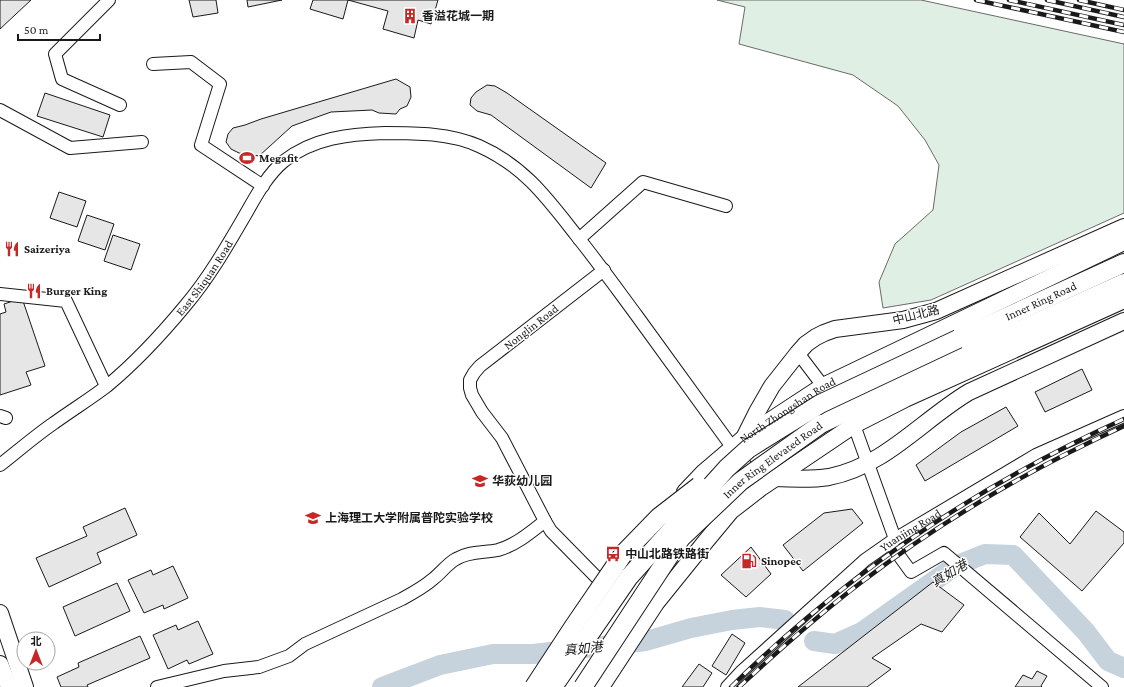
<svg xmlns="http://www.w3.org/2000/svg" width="1124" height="687" font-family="'Crimson Pro','Noto Sans SC',serif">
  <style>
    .green { fill: #e0efe3; stroke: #6a6a6a }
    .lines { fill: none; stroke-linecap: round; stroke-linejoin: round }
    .river { stroke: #c6d2dc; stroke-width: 20 }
    .building { fill: #e6e6e6; stroke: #1a1a1a }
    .minor-casing { stroke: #1a1a1a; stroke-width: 14 }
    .major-casing { stroke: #1a1a1a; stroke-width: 18 }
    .highway-casing { stroke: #1a1a1a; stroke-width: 20 }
    .minor { stroke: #fff; stroke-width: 12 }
    .major { stroke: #fff; stroke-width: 16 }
    .highway { stroke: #fff; stroke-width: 18 }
    .rail-casing { stroke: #1a1a1a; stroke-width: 4.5 }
    .rail { stroke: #fff; stroke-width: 3; stroke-dasharray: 9; stroke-linecap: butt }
    .highway-bridge-casing { stroke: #1a1a1a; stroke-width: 20; stroke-linecap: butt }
    .highway-bridge { stroke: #fff; stroke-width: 18 }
    .labels { text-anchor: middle; stroke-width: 3; stroke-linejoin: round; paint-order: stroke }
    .poi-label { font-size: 12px; font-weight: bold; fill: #1a1a1a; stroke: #fff; text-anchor: start }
    .street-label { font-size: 12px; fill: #1a1a1a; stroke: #fff }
    .water-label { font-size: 13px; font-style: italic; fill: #1a1a1a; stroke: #fff }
  </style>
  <rect width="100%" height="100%" fill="#fff"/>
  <path class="green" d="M 717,0 L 921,0 L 1124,44 L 1124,213 L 931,300 L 883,308 L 879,282 L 895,244 L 933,210 L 939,165 L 925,140 L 898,106 L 853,75 L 739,44 L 745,7 Z"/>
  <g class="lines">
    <path class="river" d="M 814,641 L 835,644 L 862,632 L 955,566 L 985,554 L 1013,555 L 1086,632 L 1108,661 L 1124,668
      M 382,687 L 440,665 L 493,654 L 533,654 L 646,641 L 691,628 L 732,620 L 760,617 L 785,620"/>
  </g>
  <path class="building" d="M 0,0 L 31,0 L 0,29 Z
    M 189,0 L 216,0 L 218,13 L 193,17 Z
    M 247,0 L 282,0 L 248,7 Z
    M 313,0 L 348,0 L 343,19 L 310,9 Z
    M 348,0 L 438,0 L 431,24 L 418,20 L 414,38 L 383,29 L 388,11 Z
    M 396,79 L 410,87 L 411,97 L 407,106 L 400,109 L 396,114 L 379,113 L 372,110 L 331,112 L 292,126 L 259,156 L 239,153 L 231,149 L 226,142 L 228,134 L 233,128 L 245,125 L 261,119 Z
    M 487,85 L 495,86 L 507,93 L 606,163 L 591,188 L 491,115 L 477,111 L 470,105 L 471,98 L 476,92 Z
    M 45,93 L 110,115 L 103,137 L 37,116 Z
    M 59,192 L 86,201 L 77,227 L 50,218 Z
    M 87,215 L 114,224 L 105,250 L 78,241 Z
    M 113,235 L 140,244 L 131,270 L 104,261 Z
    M 22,298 L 45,366 L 26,372 L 31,385 L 0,395 L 0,314 L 6,312 L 4,304 Z
    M 1082,369 L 1092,390 L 1045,412 L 1035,392 Z
    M 1006,407 L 1018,426 L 925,481 L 916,465 L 961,432 Z
    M 125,508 L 137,535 L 97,553 L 101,563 L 49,587 L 36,558 L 87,536 L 83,527 Z
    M 852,509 L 863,523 L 803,571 L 783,545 L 824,513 Z
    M 1096,511 L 1124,532 L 1124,543 L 1082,591 L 1020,537 L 1039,513 L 1070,544 Z
    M 751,547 L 771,574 L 746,597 L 721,575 Z
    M 173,566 L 188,598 L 164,609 L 163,605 L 144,613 L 128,580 L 151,570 L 153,575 Z
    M 933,582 L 964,605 L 942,632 L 921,624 L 872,658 L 891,669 L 867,687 L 798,687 Z
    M 117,583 L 130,611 L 75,636 L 63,607 Z
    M 198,621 L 213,654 L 189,664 L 187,660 L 168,669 L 153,635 L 176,625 L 178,630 Z
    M 732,634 L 745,643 L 726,675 L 712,666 Z
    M 140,636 L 150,658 L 87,685 L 88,687 L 61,687 L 57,677 L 79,667 L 78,663 Z
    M 699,664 L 712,673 L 703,687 L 682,687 Z
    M 1037,671 L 1047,676 L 1041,686 L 1042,687 L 1015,687 L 1023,675 L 1032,679 Z"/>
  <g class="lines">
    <g class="minor-casing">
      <g id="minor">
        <path d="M 109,0 L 55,54 L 62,79 L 120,105"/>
        <path d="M 153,64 L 191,62 L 220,84 L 201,145 L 263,186"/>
        <path d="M 0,110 L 70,148 L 142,142"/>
        <path d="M 579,239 L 643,182 L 726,206"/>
        <path d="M 604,270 L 480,366 L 474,373 L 470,380 L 470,388 L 472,395 L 482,412 L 502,438 L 545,521 L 551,531 L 607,588"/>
        <path d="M 0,294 L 66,301 L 106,386"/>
        <path d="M 798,353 L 823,386"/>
        <path d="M 0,416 L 6,418"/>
        <path d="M 854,425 L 895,539"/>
        <path id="s1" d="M 0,465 C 18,451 35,436 54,423 C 72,410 90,399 107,386 C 136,362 161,335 185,306 C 208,279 226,248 244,217 C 255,198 266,176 284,161 C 313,138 349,134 385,133 C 416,133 450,133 479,146 C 524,166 547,198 576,235 C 597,261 617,289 637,316 C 676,370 716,425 756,480"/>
        <path d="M 890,543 L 911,572 L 944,553 L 1102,687"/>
        <path d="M 157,687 L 224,671 L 259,667 L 289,656 L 305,644 L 402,599 C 413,593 424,587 433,579 C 441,573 447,564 456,559 C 469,551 484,553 498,550 C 516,545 531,532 545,521"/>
        <path id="s2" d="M 727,687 L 741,672 L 865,560 L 895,539 L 1036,455 L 1124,416"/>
      </g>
    </g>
    <g class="major-casing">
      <g id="major">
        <path d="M 745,436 L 757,412 L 772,386 L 798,353 L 806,344 L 816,337 L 824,333 L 835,329 L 903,320 L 936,311 L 1124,227"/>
        <path d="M 775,478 C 793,479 811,480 829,477 C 885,466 922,420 969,392 L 1124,321"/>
        <path id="s3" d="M 685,492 L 704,472 L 745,437 L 823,386 L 1124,242"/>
        <path d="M 618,579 L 650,535"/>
        <path d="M 0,613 L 25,687"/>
        <path d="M 0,664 L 9,687"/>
        <path d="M 601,687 L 656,603 L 706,541 L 731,511 L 762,487 L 854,425 L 905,399 L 1124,300"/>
      </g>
    </g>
    <g class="highway-casing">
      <g id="highway">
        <path id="s4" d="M 958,339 L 1124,263"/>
        <path d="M 821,424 L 964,355 L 1124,283"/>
      </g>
    </g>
    <use href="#minor" class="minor"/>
    <use href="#major" class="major"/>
    <use href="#highway" class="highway"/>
    <g class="rail-casing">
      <path id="rail" d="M 976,0 L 1124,32
        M 1009,0 L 1124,25
        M 1047,0 L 1124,17
        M 1079,0 L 1124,10
        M 731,687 C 845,575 978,485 1124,419
        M 739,687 C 778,651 817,616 859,584 C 941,521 1030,469 1124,426"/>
    </g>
    <use href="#rail" class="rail"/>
    <g class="highway-bridge-casing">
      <g id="highway-bridge">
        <path d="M 534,687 L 574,626 L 624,553 L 659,517 L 699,486"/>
        <path d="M 553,687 L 629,577 L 727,468 L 748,449 L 820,404 L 958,339"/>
        <path id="s5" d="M 583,687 L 681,538 L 741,481 L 821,424"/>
      </g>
    </g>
    <use href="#highway-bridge" class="highway-bridge"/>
  </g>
  <defs>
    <g id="building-bare" transform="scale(1.2)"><path d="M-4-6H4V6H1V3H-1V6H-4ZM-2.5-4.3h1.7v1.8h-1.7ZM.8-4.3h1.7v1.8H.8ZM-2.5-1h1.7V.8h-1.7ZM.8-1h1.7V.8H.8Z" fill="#c62828" stroke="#fff" stroke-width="2.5" paint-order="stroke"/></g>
    <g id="stadium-bare" transform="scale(1.2)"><path d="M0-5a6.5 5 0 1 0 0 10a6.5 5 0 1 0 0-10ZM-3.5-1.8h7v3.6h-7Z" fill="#c62828" stroke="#fff" stroke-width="2.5" paint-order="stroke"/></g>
    <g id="restaurant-bare" transform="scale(1.2)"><path d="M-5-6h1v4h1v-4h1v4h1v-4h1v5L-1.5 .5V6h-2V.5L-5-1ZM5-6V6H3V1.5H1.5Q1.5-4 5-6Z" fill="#c62828" stroke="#fff" stroke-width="2.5" paint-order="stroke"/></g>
    <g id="school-bare" transform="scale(1.2)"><path d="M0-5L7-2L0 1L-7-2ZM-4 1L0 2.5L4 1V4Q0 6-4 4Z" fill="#c62828" stroke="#fff" stroke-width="2.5" paint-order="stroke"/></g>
    <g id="bus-bare" transform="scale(1.2)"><path d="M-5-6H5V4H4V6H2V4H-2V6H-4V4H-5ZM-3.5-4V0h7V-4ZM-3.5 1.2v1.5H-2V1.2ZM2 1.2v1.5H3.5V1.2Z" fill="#c62828" stroke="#fff" stroke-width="2.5" paint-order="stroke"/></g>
    <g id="fuel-bare" transform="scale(1.2)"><path d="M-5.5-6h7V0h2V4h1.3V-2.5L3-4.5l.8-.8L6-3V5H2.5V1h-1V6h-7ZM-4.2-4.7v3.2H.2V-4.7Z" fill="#c62828" stroke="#fff" stroke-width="2.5" paint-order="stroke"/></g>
  </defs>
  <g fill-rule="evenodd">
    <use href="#building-bare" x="410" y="16"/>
    <use href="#stadium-bare" x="247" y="158"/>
    <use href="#restaurant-bare" x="12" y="249"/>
    <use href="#restaurant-bare" x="34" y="291"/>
    <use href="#school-bare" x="480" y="481"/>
    <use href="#school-bare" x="313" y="518"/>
    <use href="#bus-bare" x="613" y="554"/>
    <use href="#fuel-bare" x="749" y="561"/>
  </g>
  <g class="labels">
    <g class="poi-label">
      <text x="422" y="20">香溢花城一期</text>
      <text x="259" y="162">Megafit</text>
      <text x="24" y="253">Saizeriya</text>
      <text x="46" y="295">Burger King</text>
      <text x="492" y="485">华荻幼儿园</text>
      <text x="325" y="522">上海理工大学附属普陀实验学校</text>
      <text x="625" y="558">中山北路铁路街</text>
      <text x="761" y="565">Sinopec</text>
    </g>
    <g class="street-label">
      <text dy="4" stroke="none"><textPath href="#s1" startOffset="279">East Shiquan Road</textPath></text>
      <text dy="4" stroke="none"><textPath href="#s4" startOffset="91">Inner Ring Road</textPath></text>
      <text transform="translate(916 315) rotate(-14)" y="4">中山北路</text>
      <text transform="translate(531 327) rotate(-38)" y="4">Nonglin Road</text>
      <text dy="4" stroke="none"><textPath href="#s3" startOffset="132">North Zhongshan Road</textPath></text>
      <text dy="4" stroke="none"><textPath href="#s5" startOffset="299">Inner Ring Elevated Road</textPath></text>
      <text dy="4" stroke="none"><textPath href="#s2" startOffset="242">Yuanjing Road</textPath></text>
    </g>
    <g class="water-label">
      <text transform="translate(949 573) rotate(-31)" y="5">真如港</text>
      <text transform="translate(583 648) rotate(-6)" y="5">真如港</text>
    </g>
  </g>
  <g transform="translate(36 651)"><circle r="19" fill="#ffffff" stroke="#a3a3a3"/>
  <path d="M0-3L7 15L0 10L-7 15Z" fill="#c62828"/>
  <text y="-6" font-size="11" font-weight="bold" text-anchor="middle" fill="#1a1a1a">北</text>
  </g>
  <path d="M18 34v6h82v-6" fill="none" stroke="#1a1a1a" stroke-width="2"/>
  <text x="24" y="34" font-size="12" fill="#1a1a1a" stroke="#ffffff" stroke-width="3" paint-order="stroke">50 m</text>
</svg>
